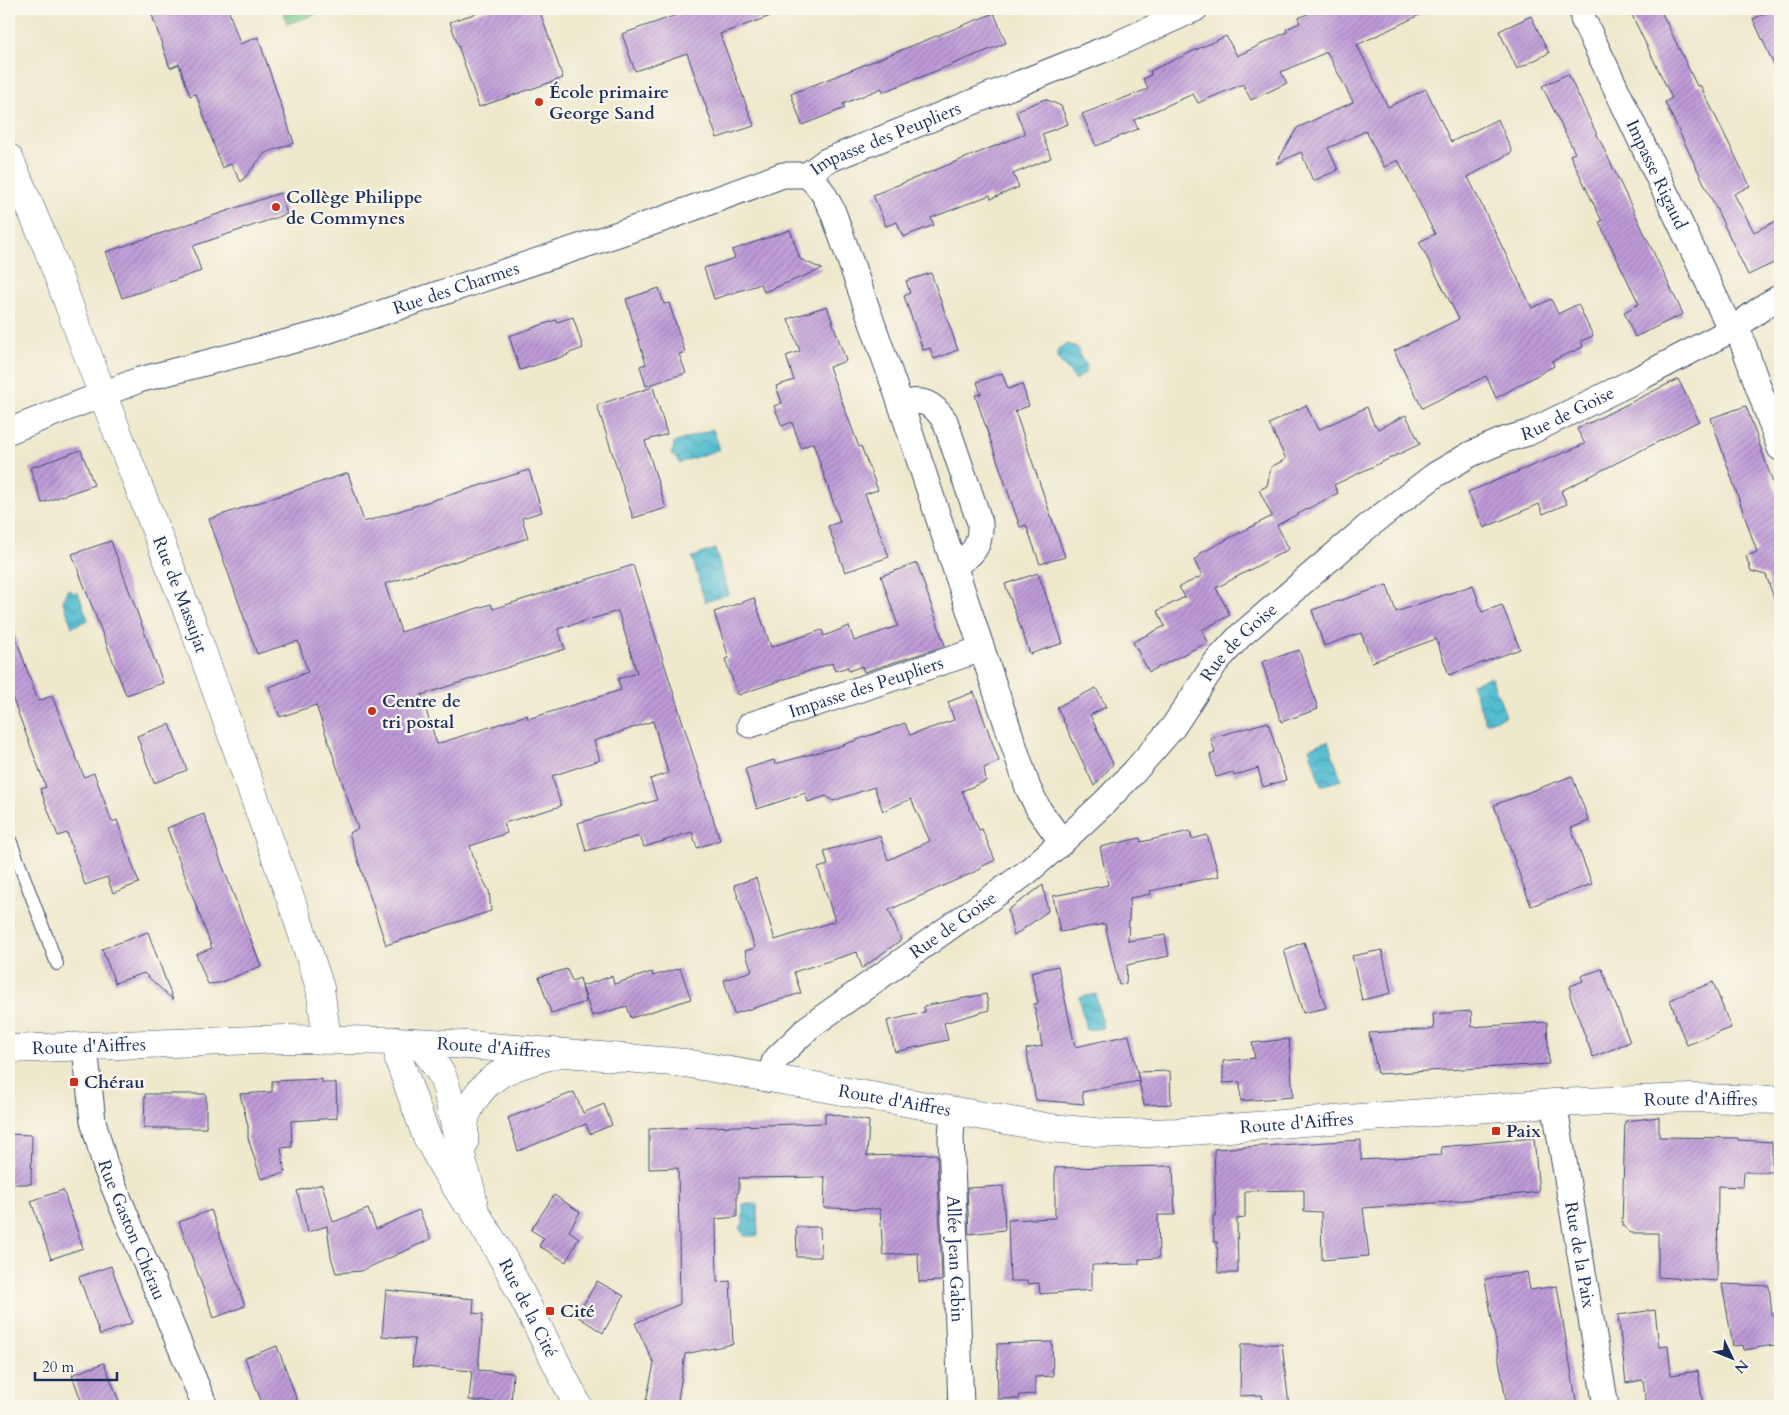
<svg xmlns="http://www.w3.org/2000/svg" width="1789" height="1415" font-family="Cardo,serif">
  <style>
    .grass { fill: #78c787; stroke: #4a7b72 }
    .water { fill: url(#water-waves); stroke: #377697 }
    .building { fill: url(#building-hatch); fill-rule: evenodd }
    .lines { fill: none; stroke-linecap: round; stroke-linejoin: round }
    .service-casing { stroke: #3b4b6e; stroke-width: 14 }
    .minor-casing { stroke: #3b4b6e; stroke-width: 27 }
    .tertiary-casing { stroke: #3b4b6e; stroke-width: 29 }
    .secondary-casing { stroke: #3b4b6e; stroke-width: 29 }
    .service { stroke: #fff; stroke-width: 12 }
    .minor { stroke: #fff; stroke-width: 25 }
    .tertiary { stroke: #fff; stroke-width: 28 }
    .secondary { stroke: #fff; stroke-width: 28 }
    .poi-dot { fill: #c8321e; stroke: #fbf7ec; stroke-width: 2 }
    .labels { text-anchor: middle; stroke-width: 4.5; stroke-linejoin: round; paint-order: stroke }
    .poi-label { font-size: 18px; font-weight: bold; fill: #1b2f5e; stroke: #fbf7ec; text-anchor: start }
    .street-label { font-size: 18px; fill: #1b2f5e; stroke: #fbf7ec }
  </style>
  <defs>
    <pattern id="water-waves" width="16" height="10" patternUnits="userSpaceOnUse" patternTransform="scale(1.25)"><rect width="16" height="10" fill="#53bdd0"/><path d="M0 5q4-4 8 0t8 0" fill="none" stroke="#449aac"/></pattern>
    <pattern id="building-hatch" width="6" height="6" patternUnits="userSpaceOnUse" patternTransform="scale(1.25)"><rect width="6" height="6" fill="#c09bd8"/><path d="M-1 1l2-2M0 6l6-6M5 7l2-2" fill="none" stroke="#9b7fb2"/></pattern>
  </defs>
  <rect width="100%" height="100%" fill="#fbf7ec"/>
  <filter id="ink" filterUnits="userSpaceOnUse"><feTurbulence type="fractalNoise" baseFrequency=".02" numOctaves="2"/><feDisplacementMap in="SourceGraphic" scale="10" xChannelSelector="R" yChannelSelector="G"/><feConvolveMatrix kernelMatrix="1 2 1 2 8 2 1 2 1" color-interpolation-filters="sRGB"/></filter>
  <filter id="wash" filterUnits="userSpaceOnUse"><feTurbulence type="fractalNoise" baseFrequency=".0096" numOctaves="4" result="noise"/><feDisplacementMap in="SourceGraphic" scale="20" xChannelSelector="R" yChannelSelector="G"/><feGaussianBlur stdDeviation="1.12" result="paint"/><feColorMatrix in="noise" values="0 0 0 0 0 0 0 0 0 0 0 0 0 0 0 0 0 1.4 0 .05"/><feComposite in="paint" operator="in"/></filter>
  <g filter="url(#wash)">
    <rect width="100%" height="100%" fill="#eee8cc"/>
    <path class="grass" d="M 282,9 L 331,9 L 287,24 Z"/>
    <path class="water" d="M 1067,344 L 1077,347 L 1081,358 L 1087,366 L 1086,372 L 1076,380 L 1057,358 C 1056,350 1060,346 1067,344 Z
      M 713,429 L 720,449 L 679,463 L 678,460 L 671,454 L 674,446 L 673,443 Z
      M 715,549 L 729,594 L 705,602 L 692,557 Z
      M 68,589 L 75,593 L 78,592 L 88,620 L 72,627 L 62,599 L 65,598 L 65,595 Z
      M 1491,677 L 1506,716 L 1486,723 L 1471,683 Z
      M 1328,741 L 1341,780 L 1321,786 L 1309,748 Z
      M 1096,994 L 1103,1028 L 1086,1030 L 1079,997 Z
      M 743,1204 L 757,1204 L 758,1236 L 744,1236 L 744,1232 L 741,1232 L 740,1226 L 743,1225 Z"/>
    <g id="blocks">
      <path class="building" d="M 150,9 L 228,9 L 240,44 L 258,37 L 294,143 L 265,153 L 241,182 L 231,164 L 222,168 L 196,94 L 190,96 L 179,64 L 170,68 Z
        M 489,9 L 539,9 L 563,78 L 479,107 L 450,22 Z
        M 694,9 L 781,9 L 782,12 L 720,34 L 754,126 L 717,138 L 687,53 L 635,71 L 622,34 Z
        M 1319,9 L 1432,9 L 1357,45 L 1388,107 L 1426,89 L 1451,142 L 1498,119 L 1512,152 L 1468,177 L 1532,308 L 1551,299 L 1558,314 L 1578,304 L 1593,336 L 1581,341 L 1583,347 L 1552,361 L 1554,366 L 1496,398 L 1486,376 L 1422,408 L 1394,351 L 1459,319 L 1419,242 L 1435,234 L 1398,160 L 1384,167 L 1366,131 L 1328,148 L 1338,170 L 1313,181 L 1301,152 L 1276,164 L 1297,128 L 1353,102 L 1327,52 L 1281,72 L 1287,83 L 1251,100 L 1243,84 L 1198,103 L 1193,94 L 1134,120 L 1138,129 L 1096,146 L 1082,114 L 1148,89 L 1143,79 L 1151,75 L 1150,71 L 1226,36 L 1237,56 L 1287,32 L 1286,29 L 1300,23 L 1298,18 Z
        M 1629,9 L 1660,9 L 1697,86 L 1700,85 L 1750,186 L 1734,194 L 1754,232 L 1780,219 L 1780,260 L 1748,275 L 1665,102 L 1672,98 Z
        M 1775,9 L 1780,9 L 1780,78 L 1753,19 Z
        M 994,13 L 1006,43 L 883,92 L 882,88 L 843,104 L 845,108 L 802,125 L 791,94 Z
        M 1531,16 L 1549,53 L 1517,69 L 1499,31 Z
        M 1568,74 L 1683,314 L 1635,337 L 1624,312 L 1639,304 L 1599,222 L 1602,221 L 1570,155 L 1575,153 L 1542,86 Z
        M 1045,99 L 1061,106 L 1068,124 L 1042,134 L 1051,158 L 1013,174 L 1019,187 L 991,199 L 990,195 L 931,218 L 934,225 L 903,237 L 897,222 L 886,226 L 873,195 L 1025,134 L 1016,111 Z
        M 280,193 L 287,214 L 193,246 L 201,271 L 122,298 L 106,252 Z
        M 790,230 L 800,259 L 822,269 L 764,292 L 761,284 L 714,299 L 704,268 L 735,258 L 732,250 Z
        M 931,273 L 958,350 L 934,359 L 930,348 L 923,350 L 904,296 L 910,293 L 906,281 Z
        M 659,288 L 664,304 L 669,303 L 685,352 L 679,354 L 686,373 L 646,386 L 640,366 L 646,364 L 626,299 Z
        M 827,306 L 846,361 L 829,367 L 859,447 L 861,446 L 878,490 L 865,494 L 889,557 L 845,572 L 828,526 L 840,522 L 813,443 L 801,448 L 792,422 L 782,426 L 774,406 L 782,403 L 776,386 L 794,380 L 786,356 L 800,351 L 788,319 Z
        M 573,317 L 583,348 L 567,354 L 568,355 L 520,370 L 509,336 L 556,320 L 557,322 Z
        M 1002,373 L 1008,389 L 1022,384 L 1029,406 L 1015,411 L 1065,557 L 1040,564 L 1026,525 L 1020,527 L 975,395 L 981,394 L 977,382 Z
        M 1678,379 L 1699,421 L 1561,491 L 1567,504 L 1543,514 L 1539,504 L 1484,528 L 1468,492 L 1585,444 L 1577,429 Z
        M 653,387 L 667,434 L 645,441 L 666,508 L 633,518 L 597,405 Z
        M 1306,405 L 1318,430 L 1367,407 L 1374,425 L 1376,425 L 1378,429 L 1406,415 L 1420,444 L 1334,485 L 1338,493 L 1277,525 L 1289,549 L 1216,588 L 1230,615 L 1202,630 L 1208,642 L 1149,672 L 1133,642 L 1165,626 L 1157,611 L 1185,597 L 1179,587 L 1202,576 L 1194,560 L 1200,556 L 1199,554 L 1272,516 L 1259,490 L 1267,486 L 1271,467 L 1286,459 L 1269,424 Z
        M 1746,406 L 1780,503 L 1780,607 L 1777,607 L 1766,575 L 1751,571 L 1746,556 L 1757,552 L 1711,418 Z
        M 81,450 L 94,485 L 42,503 L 30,468 Z
        M 529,470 L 542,512 L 522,518 L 528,538 L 385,584 L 401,632 L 491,604 L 493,609 L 633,565 L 720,840 L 697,848 L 692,832 L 644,847 L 640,836 L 586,851 L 578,823 L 657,800 L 650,779 L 668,773 L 653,721 L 594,741 L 600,760 L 552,776 L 561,806 L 504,823 L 507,833 L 470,846 L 477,868 L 489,891 L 491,911 L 386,945 L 349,833 L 358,829 L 316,705 L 280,717 L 269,687 L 308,672 L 298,641 L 257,654 L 209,519 L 348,473 L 364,522 ZM 618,611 L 637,673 L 618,679 L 621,690 L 528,719 L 527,715 L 437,744 L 421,695 L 565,649 L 558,629 Z
        M 111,541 L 163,683 L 126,695 L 72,554 Z
        M 917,563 L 945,646 L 864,672 L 862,666 L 849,671 L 848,667 L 835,671 L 832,663 L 738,695 L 725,659 L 729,658 L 714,612 L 754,598 L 771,647 L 822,630 L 824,636 L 849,626 L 854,641 L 898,626 L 881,576 Z
        M 1038,573 L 1063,643 L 1030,654 L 1005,584 Z
        M 1387,585 L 1396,612 L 1473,585 L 1482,612 L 1502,605 L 1520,649 L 1449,675 L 1436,639 L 1372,662 L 1361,633 L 1324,646 L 1312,610 Z
        M 12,627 L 38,701 L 52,696 L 84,777 L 94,773 L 112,822 L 117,820 L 139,883 L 113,893 L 107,877 L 85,885 L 67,833 L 58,836 L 40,789 L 46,787 L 9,689 L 9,628 Z
        M 1299,650 L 1318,709 L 1281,722 L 1262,662 Z
        M 1096,688 L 1106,707 L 1090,715 L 1113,764 L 1094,786 L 1057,707 Z
        M 974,692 L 999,761 L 984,768 L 986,781 L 962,791 L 979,830 L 982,829 L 995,860 L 981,867 L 981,869 L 889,910 L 901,940 L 862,968 L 857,952 L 794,972 L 801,993 L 734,1014 L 724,980 L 752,971 L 745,951 L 755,948 L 734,885 L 756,878 L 775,940 L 835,921 L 818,868 L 828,865 L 824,851 L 880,836 L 888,860 L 930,841 L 911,799 L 883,811 L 874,787 L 833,801 L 826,796 L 808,802 L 805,793 L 757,809 L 745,769 L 774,760 L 775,764 L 837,747 L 905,723 L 910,735 L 954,720 L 948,702 Z
        M 1268,722 L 1286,780 L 1263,787 L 1258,768 L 1234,776 L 1233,772 L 1216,777 L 1210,755 L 1215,753 L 1211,738 Z
        M 170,724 L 187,770 L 154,783 L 137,736 Z
        M 1572,776 L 1589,821 L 1571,828 L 1592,884 L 1531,906 L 1494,805 Z
        M 204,814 L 221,862 L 261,966 L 219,983 L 208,984 L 196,954 L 212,948 L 167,828 Z
        M 1190,831 L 1192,839 L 1207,835 L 1219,876 L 1150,891 L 1151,894 L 1130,898 L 1128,941 L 1165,935 L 1169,956 L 1127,965 L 1126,984 L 1119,985 L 1105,924 L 1060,932 L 1053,896 L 1108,885 L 1100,847 L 1140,838 L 1141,842 Z
        M 1043,885 L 1048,911 L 1014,936 L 1008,910 Z
        M 148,932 L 173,1000 L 144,973 L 115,983 L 102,949 Z
        M 1304,942 L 1326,1008 L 1303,1013 L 1284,950 Z
        M 1382,950 L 1391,993 L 1362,1000 L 1352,956 Z
        M 1058,966 L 1075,1047 L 1129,1035 L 1139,1081 L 1082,1092 L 1084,1104 L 1036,1100 L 1026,1049 L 1042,1046 L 1034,1004 L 1038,1003 L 1031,972 Z
        M 680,968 L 691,999 L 631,1018 L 627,1006 L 592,1016 L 582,986 L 586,1002 L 551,1013 L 539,977 L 567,969 L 572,981 L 580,978 L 582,986 L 612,976 L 614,984 L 652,972 L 653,976 Z
        M 1602,969 L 1630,1042 L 1593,1057 L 1570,995 L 1570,986 L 1583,981 L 1581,976 Z
        M 1713,982 L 1731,1028 L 1687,1045 L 1675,1016 L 1676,1016 L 1670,1000 Z
        M 986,994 L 989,1010 L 944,1023 L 948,1040 L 895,1052 L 887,1021 L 925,1012 L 924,1006 Z
        M 1471,1011 L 1472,1027 L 1547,1022 L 1549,1064 L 1378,1074 L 1369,1033 L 1434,1029 L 1433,1014 Z
        M 1289,1039 L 1293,1097 L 1241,1101 L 1240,1082 L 1223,1083 L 1223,1061 L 1255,1058 L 1252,1043 Z
        M 1170,1071 L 1171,1104 L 1144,1105 L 1137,1072 Z
        M 322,1079 L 322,1083 L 336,1083 L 337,1118 L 291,1121 L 292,1147 L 281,1148 L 285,1173 L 261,1179 L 248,1138 L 248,1126 L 240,1094 L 272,1092 L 272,1081 Z
        M 574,1092 L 583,1113 L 604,1104 L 612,1125 L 590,1134 L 586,1124 L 518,1151 L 508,1118 Z
        M 145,1094 L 206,1094 L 206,1128 L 144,1128 Z
        M 825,1113 L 869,1121 L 867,1156 L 937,1154 L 942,1281 L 919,1282 L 918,1253 L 883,1255 L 880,1209 L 824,1208 L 825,1177 L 739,1178 L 739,1192 L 737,1193 L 737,1217 L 716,1219 L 717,1282 L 730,1281 L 733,1344 L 685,1354 L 677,1406 L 645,1406 L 654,1364 L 635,1323 L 680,1304 L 678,1168 L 649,1169 L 649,1129 L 825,1123 Z
        M 1659,1117 L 1659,1137 L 1738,1138 L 1738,1140 L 1772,1142 L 1772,1172 L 1744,1172 L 1743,1187 L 1718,1186 L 1717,1281 L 1658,1277 L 1658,1233 L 1631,1233 L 1622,1225 L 1625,1121 Z
        M 9,1134 L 32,1135 L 31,1184 L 9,1184 Z
        M 1534,1138 L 1539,1192 L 1447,1202 L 1363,1208 L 1369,1256 L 1322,1260 L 1321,1212 L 1304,1211 L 1304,1190 L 1245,1191 L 1245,1218 L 1237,1219 L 1238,1273 L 1218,1273 L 1217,1242 L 1214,1242 L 1213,1216 L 1216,1215 L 1214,1149 L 1361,1140 L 1361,1160 L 1442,1155 L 1441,1147 Z
        M 1173,1166 L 1175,1215 L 1158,1215 L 1159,1258 L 1139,1259 L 1139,1264 L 1092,1265 L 1092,1290 L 1040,1294 L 1039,1283 L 1029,1284 L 1028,1281 L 1010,1281 L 1008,1220 L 1055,1218 L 1055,1168 Z
        M 322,1184 L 333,1222 L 368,1209 L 376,1229 L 419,1210 L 431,1239 L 361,1271 L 336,1273 L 331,1257 L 327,1226 L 308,1232 L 297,1191 Z
        M 1003,1186 L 1005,1230 L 969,1234 L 967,1188 Z
        M 63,1190 L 83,1248 L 51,1259 L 31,1201 Z
        M 554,1195 L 580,1212 L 569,1231 L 579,1238 L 566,1262 L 539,1246 L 544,1238 L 531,1230 Z
        M 211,1210 L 245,1306 L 214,1318 L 179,1222 Z
        M 796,1227 L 820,1227 L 821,1257 L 797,1257 Z
        M 111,1266 L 132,1323 L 100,1335 L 79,1277 Z
        M 1527,1272 L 1530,1290 L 1557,1286 L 1577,1406 L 1507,1406 L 1485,1279 Z
        M 597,1281 L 624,1296 L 603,1333 L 577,1316 Z
        M 1722,1284 L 1769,1286 L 1772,1316 L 1780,1316 L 1780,1344 L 1744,1350 L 1743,1345 L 1733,1346 Z
        M 386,1290 L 474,1299 L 473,1313 L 483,1314 L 478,1370 L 513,1373 L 511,1404 L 469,1400 L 472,1371 L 412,1366 L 415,1339 L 382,1336 Z
        M 1655,1310 L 1659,1347 L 1668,1346 L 1671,1375 L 1698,1371 L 1703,1406 L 1646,1406 L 1643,1380 L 1626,1383 L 1618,1315 Z
        M 1052,1342 L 1053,1376 L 1035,1377 L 1035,1394 L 1020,1395 L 1019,1399 L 998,1399 L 997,1344 Z
        M 1241,1344 L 1282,1344 L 1289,1406 L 1264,1406 L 1262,1395 L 1240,1396 Z
        M 277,1346 L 288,1375 L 299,1406 L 263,1406 L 245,1358 Z
        M 104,1363 L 121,1406 L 83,1406 L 72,1375 Z"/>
    </g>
  </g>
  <g filter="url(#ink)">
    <use href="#blocks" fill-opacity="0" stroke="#3b4b6e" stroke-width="1"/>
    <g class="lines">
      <g class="service-casing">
        <path id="service" d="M 9,837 L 57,964"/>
      </g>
      <g class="minor-casing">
        <g id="minor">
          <path id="s1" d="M 1583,19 L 1725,318 L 1741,338 L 1780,448"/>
          <path d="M 901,405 C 922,397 933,403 945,421 L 980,523 C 981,544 974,556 954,564"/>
          <path id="s2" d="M 9,431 L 139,380 L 318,334 L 666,218 L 783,175 L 807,175"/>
          <path id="s3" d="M 750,725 L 982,649"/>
          <path id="s4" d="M 1062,842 L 1039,810 L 1028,788 L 901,405 L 833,212 C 826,198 820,185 807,175 L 826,161 L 1115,45 L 1195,9"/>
          <path id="s5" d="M 85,1047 L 93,1121 L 106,1168 L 205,1406"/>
          <path id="s6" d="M 768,1079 L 775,1060 L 809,1027 L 1026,873 L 1062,842 L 1104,803 L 1134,772 L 1173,727 L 1216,662 L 1240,636 L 1367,527 L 1435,475 L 1471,454 L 1504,440 L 1528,433 L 1632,382 L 1733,329 L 1766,305 L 1780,297"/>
          <path id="s7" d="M 1554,1103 L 1606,1406"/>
          <path id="s8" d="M 953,1111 L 951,1137 L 961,1406"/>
        </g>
      </g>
      <g class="tertiary-casing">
        <g id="tertiary">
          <path id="s9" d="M 9,158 L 48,249 L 102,393 L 191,620 L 297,917 L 320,988 L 327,1039"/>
          <path d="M 397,1041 L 399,1060 L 426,1135 L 445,1170 L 465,1201"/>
          <path id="s10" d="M 418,1043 L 430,1057 L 442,1075 L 447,1090 L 463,1163 L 471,1190 L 475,1212 L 504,1260 L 578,1406"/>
          <path d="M 464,1144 C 465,1135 463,1121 467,1113 C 485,1070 520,1065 559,1053"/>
        </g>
      </g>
      <g class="secondary-casing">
        <g id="secondary">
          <path id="s11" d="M 9,1049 L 285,1039 L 397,1041 L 468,1045 L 685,1063 L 1051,1128 L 1117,1134 L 1177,1132 L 1554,1103 L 1692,1098 L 1780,1100"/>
        </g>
      </g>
      <use href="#service" class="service"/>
      <use href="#minor" class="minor"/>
      <use href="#tertiary" class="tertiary"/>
      <use href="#secondary" class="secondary"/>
    </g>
  </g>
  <g class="poi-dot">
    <circle cx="539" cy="102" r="5"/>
    <circle cx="276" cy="207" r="5"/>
    <circle cx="372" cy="711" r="5"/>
    <rect x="69" y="1077" width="10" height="10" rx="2.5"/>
    <rect x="1491" y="1126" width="10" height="10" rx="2.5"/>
    <rect x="545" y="1306" width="10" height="10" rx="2.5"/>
  </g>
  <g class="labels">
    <g class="poi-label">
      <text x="549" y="98">École primaire<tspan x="549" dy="21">George Sand</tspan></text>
      <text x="286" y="203">Collège Philippe<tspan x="286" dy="21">de Commynes</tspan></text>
      <text x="382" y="707">Centre de<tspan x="382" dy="21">tri postal</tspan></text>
      <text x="84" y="1088">Chérau</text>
      <text x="1506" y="1137">Paix</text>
      <text x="560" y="1317">Cité</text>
    </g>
    <g class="street-label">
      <text dy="6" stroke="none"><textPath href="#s4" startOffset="805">Impasse des Peupliers</textPath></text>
      <text dy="6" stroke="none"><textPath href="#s1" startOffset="172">Impasse Rigaud</textPath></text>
      <text dy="6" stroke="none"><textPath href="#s2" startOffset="470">Rue des Charmes</textPath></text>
      <text dy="6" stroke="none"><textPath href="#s6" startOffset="1054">Rue de Goise</textPath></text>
      <text dy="6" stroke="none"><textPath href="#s9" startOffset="469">Rue de Massujat</textPath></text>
      <text dy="6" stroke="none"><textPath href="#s6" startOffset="649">Rue de Goise</textPath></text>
      <text dy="6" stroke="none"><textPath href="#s3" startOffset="122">Impasse des Peupliers</textPath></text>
      <text dy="6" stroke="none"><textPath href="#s6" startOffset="244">Rue de Goise</textPath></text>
      <text dy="6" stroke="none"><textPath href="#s11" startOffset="80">Route d'Aiffres</textPath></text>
      <text dy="6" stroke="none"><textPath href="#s11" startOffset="485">Route d'Aiffres</textPath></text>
      <text dy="6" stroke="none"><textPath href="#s11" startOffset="1700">Route d'Aiffres</textPath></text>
      <text dy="6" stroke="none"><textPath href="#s11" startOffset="890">Route d'Aiffres</textPath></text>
      <text dy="6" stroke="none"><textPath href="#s11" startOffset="1295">Route d'Aiffres</textPath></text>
      <text dy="6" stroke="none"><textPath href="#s5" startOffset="190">Rue Gaston Chérau</textPath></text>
      <text dy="6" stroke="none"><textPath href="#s7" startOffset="154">Rue de la Paix</textPath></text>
      <text dy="6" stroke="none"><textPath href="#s8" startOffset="148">Allée Jean Gabin</textPath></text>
      <text dy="6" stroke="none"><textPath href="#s10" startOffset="291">Rue de la Cité</textPath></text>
    </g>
  </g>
  <rect width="1789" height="1415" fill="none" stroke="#fbf7ec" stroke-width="30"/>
  <g transform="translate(1732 1358) rotate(133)" stroke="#fbf7ec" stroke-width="4" paint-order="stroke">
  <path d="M0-4L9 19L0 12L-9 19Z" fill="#1b2f5e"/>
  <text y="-8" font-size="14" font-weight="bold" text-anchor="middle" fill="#1b2f5e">N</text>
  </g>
  <path d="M35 1372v8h82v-8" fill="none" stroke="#1b2f5e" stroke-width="2.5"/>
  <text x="42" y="1372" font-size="15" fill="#1b2f5e" stroke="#fbf7ec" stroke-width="4" paint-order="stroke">20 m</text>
</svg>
